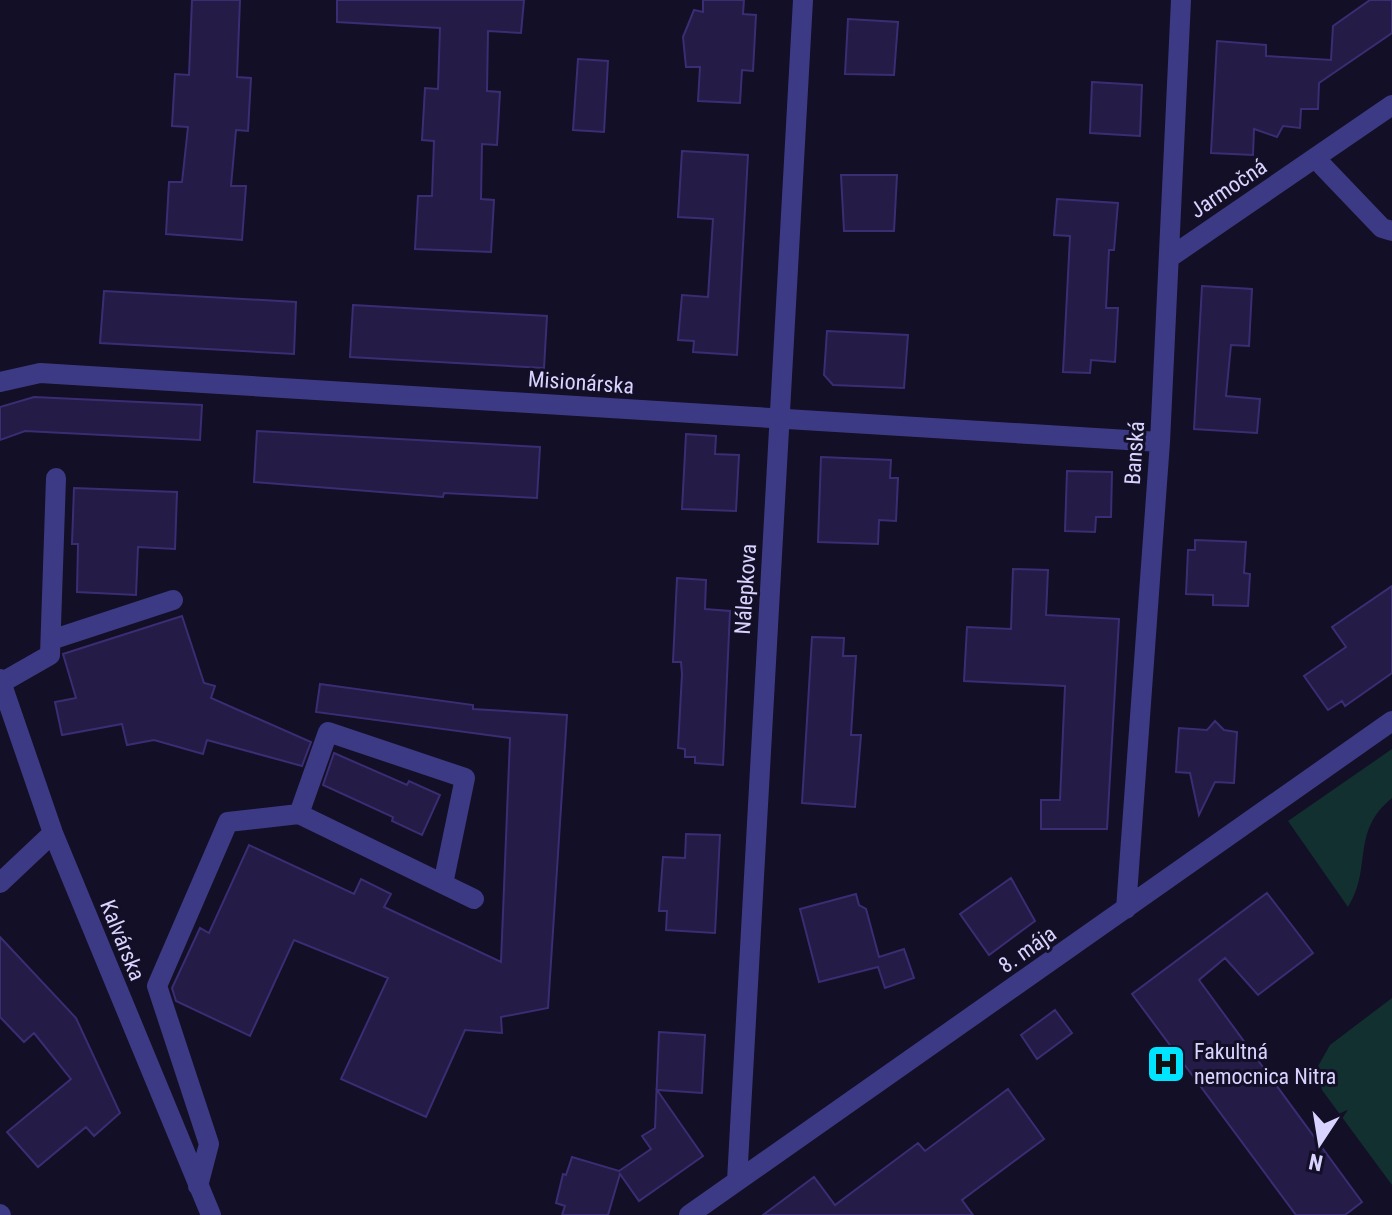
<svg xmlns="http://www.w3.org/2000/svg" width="1392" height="1215" font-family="'Roboto Condensed',sans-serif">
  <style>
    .green { fill: #12302f }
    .building { fill: #241b47; stroke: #3b2d73; stroke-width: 2 }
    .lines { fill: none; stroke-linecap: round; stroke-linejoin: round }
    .minor { stroke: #3d3a85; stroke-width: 20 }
    .labels { text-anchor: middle; stroke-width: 6; stroke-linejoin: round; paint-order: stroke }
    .street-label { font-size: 22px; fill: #d9d4ff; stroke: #130f26 }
    .poi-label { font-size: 22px; fill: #d9d4ff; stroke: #130f26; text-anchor: start }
  </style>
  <rect width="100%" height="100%" fill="#130f26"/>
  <path class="green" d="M 1392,749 L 1392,798 C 1350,832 1373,868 1348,907 L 1288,821 Z
    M 1392,998 L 1392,1185 L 1322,1090 L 1317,1068 L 1330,1045 Z"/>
  <path class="building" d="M 192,0 L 240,0 L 237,77 L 251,78 L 248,131 L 236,130 L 231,186 L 246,186 L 242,240 L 166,234 L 169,182 L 182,182 L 188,127 L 172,126 L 175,74 L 189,75 Z
    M 337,0 L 524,0 L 521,33 L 488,31 L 487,91 L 500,92 L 497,145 L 482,144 L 481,199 L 494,200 L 491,252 L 415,249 L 418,196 L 432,196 L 434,141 L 422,140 L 425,88 L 438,89 L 440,28 L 337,22 Z
    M 703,0 L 744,0 L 743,14 L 756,15 L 753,71 L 742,70 L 740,103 L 698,101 L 700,67 L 686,67 L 683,37 L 694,10 L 703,12 Z
    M 1370,0 L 1392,0 L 1392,33 L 1319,83 L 1318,109 L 1301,109 L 1300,128 L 1283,126 L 1277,137 L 1254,129 L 1253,155 L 1211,153 L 1217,41 L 1266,45 L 1266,56 L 1331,60 L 1333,26 Z
    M 848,19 L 898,22 L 894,75 L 845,74 Z
    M 578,59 L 608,61 L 604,132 L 573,130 Z
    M 1092,82 L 1142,85 L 1140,136 L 1090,133 Z
    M 682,151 L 748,155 L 737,355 L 693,352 L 694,341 L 678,340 L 682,295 L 708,297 L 713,219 L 678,217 Z
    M 841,175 L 897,175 L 894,231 L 844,231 Z
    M 1057,199 L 1118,203 L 1114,250 L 1109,250 L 1106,308 L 1118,308 L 1115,362 L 1091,360 L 1090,373 L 1063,372 L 1070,236 L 1054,235 Z
    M 1202,286 L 1252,289 L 1249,346 L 1231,345 L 1226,396 L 1260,399 L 1257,433 L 1194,429 Z
    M 104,291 L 296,302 L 294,354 L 100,343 Z
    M 353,305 L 547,316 L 544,368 L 350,357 Z
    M 827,331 L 908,335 L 904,388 L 833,385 L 824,375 Z
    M 34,397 L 202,405 L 200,440 L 25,431 L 0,440 L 0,407 Z
    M 257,431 L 540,447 L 537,498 L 444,493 L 443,497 L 254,482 Z
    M 686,434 L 716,436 L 715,454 L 739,455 L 736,511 L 682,509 Z
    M 821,457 L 891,460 L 890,478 L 898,478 L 896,521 L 879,520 L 878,544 L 818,542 Z
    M 1067,471 L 1112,472 L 1111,517 L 1096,517 L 1095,532 L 1065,531 Z
    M 74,488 L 177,492 L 175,549 L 138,547 L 136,595 L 77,592 L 78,544 L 72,544 Z
    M 1195,540 L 1246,542 L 1244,573 L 1250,574 L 1248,606 L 1213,605 L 1213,595 L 1186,594 L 1188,550 L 1195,550 Z
    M 1013,569 L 1048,570 L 1046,615 L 1119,619 L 1107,829 L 1041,829 L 1041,800 L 1060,800 L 1065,686 L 964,681 L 967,627 L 1011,629 Z
    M 677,578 L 706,580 L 705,609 L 730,611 L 723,765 L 695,763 L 695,757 L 685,757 L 685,749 L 678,748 L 682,674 L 681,662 L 673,662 Z
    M 1392,586 L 1392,673 L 1345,706 L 1342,701 L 1328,710 L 1304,676 L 1346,647 L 1332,627 Z
    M 182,616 L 204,683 L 215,686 L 211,698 L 311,742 L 302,766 L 207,740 L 203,754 L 154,740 L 127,745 L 122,724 L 62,735 L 55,702 L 76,698 L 63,654 Z
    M 812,637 L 844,638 L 843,656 L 856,656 L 851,735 L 861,735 L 855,807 L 802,803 Z
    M 320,684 L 473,705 L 473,709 L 567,715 L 548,1008 L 501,1017 L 502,1033 L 465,1030 L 426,1117 L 341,1079 L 388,978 L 294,940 L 250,1036 L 176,1001 L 172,988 L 200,928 L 209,933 L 249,845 L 354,894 L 361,879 L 391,894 L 384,907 L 501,962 L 510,738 L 316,712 Z
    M 1215,721 L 1224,730 L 1237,732 L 1234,783 L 1215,782 L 1199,815 L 1190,773 L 1176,772 L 1179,728 L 1207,730 Z
    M 334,753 L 407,785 L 409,781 L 440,795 L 422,835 L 392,821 L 393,817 L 323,785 Z
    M 686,834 L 720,835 L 715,933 L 666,930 L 667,911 L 659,911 L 663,857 L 685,858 Z
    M 1011,878 L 1035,921 L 989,955 L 960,914 Z
    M 1267,893 L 1313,953 L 1258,995 L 1225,958 L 1199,980 L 1362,1202 L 1345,1215 L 1296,1215 L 1132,994 Z
    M 856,894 L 859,905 L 866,909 L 879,957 L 904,949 L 914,978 L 885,988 L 878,967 L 819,982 L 800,909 Z
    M 0,937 L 76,1018 L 120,1113 L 94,1136 L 86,1127 L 38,1167 L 7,1132 L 71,1079 L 34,1033 L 24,1042 L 0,1017 Z
    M 1055,1010 L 1072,1033 L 1037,1059 L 1021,1035 Z
    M 659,1032 L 705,1035 L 702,1093 L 657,1090 L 703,1156 L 639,1201 L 620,1174 L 608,1215 L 562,1215 L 565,1206 L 556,1203 L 563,1174 L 566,1175 L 572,1157 L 619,1171 L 651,1149 L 642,1136 L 655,1128 Z
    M 1008,1089 L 1044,1139 L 962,1200 L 973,1215 L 763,1215 L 814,1177 L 835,1205 L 918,1143 L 925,1151 Z"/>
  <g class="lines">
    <path class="minor" d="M 1315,158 L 1382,228 L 1392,231
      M 1169,258 L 1392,105
      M 0,382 L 40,373 L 1160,442
      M 51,640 L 173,600
      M 0,679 L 53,833 L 211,1215
      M 1,683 L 50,655 L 56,478
      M 299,814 L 328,732 L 465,778 L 443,884
      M 0,883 L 53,833
      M 1126,909 L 1160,442 L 1181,0
      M 737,1181 L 803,0
      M 198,1186 L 209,1144 L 157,986 L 228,822 L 299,814 L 474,899
      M 0,1214 L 1,1215
      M 689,1215 L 1392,721"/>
  </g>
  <defs>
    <g id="hospital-square" transform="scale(2)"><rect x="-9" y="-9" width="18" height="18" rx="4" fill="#00e5ff" stroke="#130f26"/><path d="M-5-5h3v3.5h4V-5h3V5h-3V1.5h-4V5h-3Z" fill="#111"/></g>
  </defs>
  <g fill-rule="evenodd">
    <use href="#hospital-square" x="1166" y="1064"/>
  </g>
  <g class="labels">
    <g class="street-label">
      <text transform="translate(1228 188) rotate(-34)" y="8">Jarmočná</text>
      <text transform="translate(581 382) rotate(4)" y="8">Misionárska</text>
      <text transform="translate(1134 453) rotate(-86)" y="8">Banská</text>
      <text transform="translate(745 589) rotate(-86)" y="8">Nálepkova</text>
      <text transform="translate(123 940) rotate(68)" y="8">Kalvárska</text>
      <text transform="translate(1027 949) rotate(-35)" y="8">8. mája</text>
    </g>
    <g class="poi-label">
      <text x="1194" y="1059">Fakultná<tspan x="1194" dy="25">nemocnica Nitra</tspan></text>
    </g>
  </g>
  <g transform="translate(1320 1143) rotate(192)" stroke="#130f26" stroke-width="6" paint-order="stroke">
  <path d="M0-6L14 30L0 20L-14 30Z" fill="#d9d4ff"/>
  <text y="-12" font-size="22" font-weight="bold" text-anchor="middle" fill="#d9d4ff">N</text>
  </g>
</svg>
